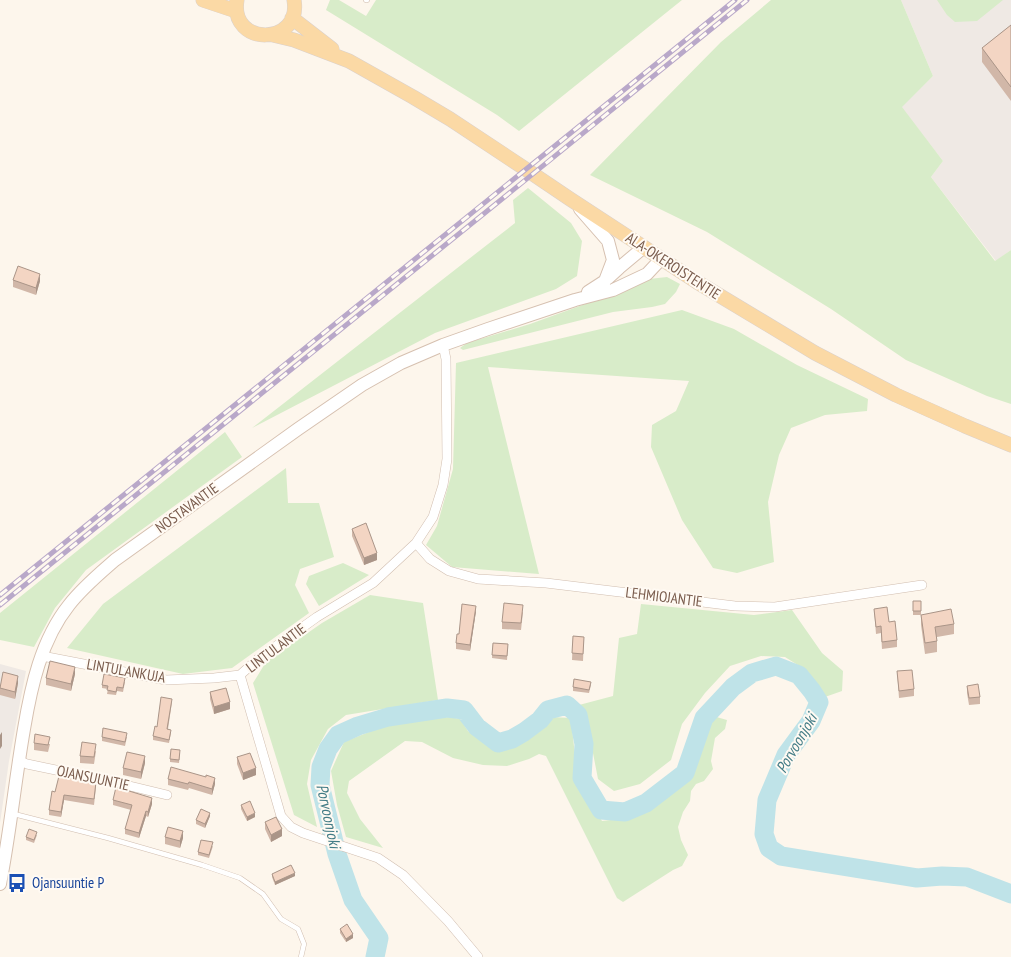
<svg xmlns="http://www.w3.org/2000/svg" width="1011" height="957" font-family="'PT Sans Narrow',sans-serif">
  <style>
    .industrial { fill: #efe9e4 }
    .green { fill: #d8ecc9 }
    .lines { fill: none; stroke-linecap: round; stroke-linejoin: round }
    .river { stroke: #bfe3e8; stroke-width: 19 }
    .lane-casing { stroke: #d1beb0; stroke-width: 5.5 }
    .street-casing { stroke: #d1beb0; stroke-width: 10 }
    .secondary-casing { stroke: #d6c0b0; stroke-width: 14 }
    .primary-casing { stroke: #dad1cd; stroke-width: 15 }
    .lane { stroke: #fff; stroke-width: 4.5 }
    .street { stroke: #fff; stroke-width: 9 }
    .secondary { stroke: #fff; stroke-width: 12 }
    .primary { stroke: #fbd9a5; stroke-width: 14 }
    .rail-casing { stroke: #b9a8c9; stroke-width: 5 }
    .rail { stroke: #fffaf3; stroke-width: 3; stroke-dasharray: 9; stroke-linecap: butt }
    .wall { fill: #d1b7a8 }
    .shaded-wall { fill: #aa9588 }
    .building { fill: #f3d5c3; stroke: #aa9588 }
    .labels { text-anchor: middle; stroke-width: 4; stroke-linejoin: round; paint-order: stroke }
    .street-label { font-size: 15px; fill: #7a5c4d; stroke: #fffaf3 }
    .transit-label { font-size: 15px; fill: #164399; stroke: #fffaf3; text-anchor: start }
    .water-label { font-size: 16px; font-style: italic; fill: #437c86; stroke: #fffaf3 }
  </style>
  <rect width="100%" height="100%" fill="#fdf6ec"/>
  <path class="industrial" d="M 901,0 L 1011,0 L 1011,250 L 996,261 L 931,177 L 943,161 L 901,107 L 933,76 Z
    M 0,664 L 26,671 L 9,761 L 0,823 Z"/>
  <path class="green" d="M 330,0 L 339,0 L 366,16 L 376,0 L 682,0 L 519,131 L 497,115 L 326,10 Z
    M 771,0 L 901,0 L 933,76 L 902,107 L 943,161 L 931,177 L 995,261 L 1011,250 L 1011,404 L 987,396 L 906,360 L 831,309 L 707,232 L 590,175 L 721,42 Z
    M 937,0 L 1003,0 L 977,21 L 955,22 L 947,15 Z
    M 528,188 L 571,223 L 582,241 L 577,276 L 556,289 L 435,333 L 252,428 L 515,223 L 513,200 Z
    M 667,277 L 680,284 L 676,292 L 665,304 L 652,307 L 613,312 L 463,350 L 460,348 L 467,343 L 530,324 L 613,294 L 649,279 Z
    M 682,310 L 734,329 L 797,365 L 868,399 L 867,411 L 825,415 L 791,428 L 779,455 L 768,502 L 774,562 L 737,573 L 713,568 L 682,520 L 651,447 L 652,425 L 676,411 L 689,381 L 488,367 L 539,574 L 452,567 L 426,545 L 437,526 L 453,469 L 456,363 Z
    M 225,432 L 242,457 L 86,570 L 55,608 L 34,647 L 0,640 L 0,613 Z
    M 286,468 L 288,503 L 319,503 L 334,557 L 300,569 L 295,585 L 309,613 L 232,668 L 183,674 L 67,648 L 103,604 Z
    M 343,563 L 369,575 L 319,606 L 306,584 L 309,576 Z
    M 370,595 L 423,603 L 438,700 L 346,715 L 328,729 L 311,760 L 307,784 L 317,827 L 294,815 L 253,683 L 266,662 L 322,623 Z
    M 641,604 L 754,615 L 792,610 L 822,653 L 843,671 L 842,691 L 825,697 L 804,669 L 785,657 L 761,656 L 730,666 L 705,693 L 682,724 L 671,760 L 640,784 L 614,791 L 598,779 L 587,722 L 579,705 L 613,696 L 619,638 L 637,634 Z
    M 713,716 L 727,720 L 725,729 L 715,738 L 711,761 L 713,769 L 704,781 L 696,784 L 691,791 L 690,801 L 683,812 L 678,827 L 681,840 L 688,855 L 682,866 L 673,870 L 623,902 L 617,898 L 546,756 L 539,754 L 529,759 L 507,766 L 483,765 L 453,758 L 422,742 L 405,741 L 349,781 L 347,793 L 360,819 L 383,848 L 346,837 L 337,805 L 331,771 L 344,742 L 389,724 L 449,717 L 460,719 L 468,731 L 496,749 L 517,746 L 551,717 L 571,718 L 577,775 L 602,821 L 619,819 L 654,806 L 687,778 Z"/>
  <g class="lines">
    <path class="river" d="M 375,957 L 379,938 L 353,900 L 337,854 L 320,785 L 321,767 L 328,749 L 338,735 L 358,726 L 388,717 L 447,708 L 464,710 L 477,727 L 498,743 L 512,739 L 524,732 L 540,720 L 548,710 L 567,705 L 578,715 L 584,744 L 582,778 L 601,810 L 625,812 L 646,803 L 685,773 L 704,718 L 733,687 L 752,673 L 776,666 L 799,675 L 812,691 L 819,702 L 811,721 L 786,755 L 767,800 L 764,834 L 769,848 L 781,856 L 917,878 L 942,876 L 967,877 L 1011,894"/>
    <g class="lane-casing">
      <path id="lane" d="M 366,0 L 367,0
        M 14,814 L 108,838 L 202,865 L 240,878 L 263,894 L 281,919 L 298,929 L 304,944 L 301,957"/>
    </g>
    <g class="street-casing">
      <path id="street" d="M 443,345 L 446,359 L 447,459 L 443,485 L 433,517 L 416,543 L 373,583 L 317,617 L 258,659 L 240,675 L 281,816 L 291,827 L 303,833 L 378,858 L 403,875 L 448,921 L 478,957
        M 416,543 L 430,559 L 449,571 L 478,579 L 546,583 L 735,606 L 775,607 L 922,585
        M 42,656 L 166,680 L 214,678 L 240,675
        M 18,760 L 27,764 L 109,781 L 167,795"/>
    </g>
    <g class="secondary-casing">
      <path id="secondary" d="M 580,209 L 608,241 L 613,260 L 605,281 L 588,292
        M 608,278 L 619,268 L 644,247
        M 0,884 C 10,833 15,781 24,729 C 31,687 41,640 69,605 C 82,588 99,574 115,560 L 298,429 L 362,385 L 401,363 L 443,345 L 488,329 L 575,300 L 613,290 L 647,274 L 661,259"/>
    </g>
    <g class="primary-casing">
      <path id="primary" d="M 203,0 L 236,11
        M 237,0 C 229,47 302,46 294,0
        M 292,18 L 332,49
        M 273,35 L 294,40 L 349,61 L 413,97 L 450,119 L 530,172 L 570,199 L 697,282 L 815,353 L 896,395 L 965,426 L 1011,445"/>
    </g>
    <use href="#lane" class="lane"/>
    <use href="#street" class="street"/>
    <use href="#secondary" class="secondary"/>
    <use href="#primary" class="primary"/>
    <g class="rail-casing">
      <path id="rail" d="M 0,595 L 735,0
        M 0,605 L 502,199 L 747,0"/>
    </g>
    <use href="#rail" class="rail"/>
  </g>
  <path class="wall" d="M 1011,25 L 1011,101 L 982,62 L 982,48 Z
    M 13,280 L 40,281 L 36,295 L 13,287 Z
    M 352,529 L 377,560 L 364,565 L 352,536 Z
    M 913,601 L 921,601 L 921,615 L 954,624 L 954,634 L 937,637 L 937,652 L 925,654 L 921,625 L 921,615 L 913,615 Z
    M 874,609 L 889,622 L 897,640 L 897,647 L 882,649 L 881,633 L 876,634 Z
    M 476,611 L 470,651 L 456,649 L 456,643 L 459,634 Z
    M 523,612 L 521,630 L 502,629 L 502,622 Z
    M 573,636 L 584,637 L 583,661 L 572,660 Z
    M 493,643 L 508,644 L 507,660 L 492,658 Z
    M 897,671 L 914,689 L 914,696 L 899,698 Z
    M 75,674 L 71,691 L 46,685 L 46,678 Z
    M 125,682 L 123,692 L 117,691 L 116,695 L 107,694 L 108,689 L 102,688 L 102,685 Z
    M 18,683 L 15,699 L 0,695 L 0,686 Z
    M 591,685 L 589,693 L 573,691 L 573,687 Z
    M 967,686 L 980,697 L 980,704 L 969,705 L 967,693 Z
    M 210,692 L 230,709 L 214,714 L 210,699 Z
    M 172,702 L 168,729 L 171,733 L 169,743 L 153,740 L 153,736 L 157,727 Z
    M 102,737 L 127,737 L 125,746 L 102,741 Z
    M 34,743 L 50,744 L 48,752 L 34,750 Z
    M 96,751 L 94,764 L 80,763 L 80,756 Z
    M 180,753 L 179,763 L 170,762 L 170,759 Z
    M 237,757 L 256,775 L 243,780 L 237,764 Z
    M 145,763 L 141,779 L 123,775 L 123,768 Z
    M 206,777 L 215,784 L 212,795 L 189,788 L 188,790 L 168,785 L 168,779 Z
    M 96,787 L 94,805 L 64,800 L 61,817 L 49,815 L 49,810 L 55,792 Z
    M 113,800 L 152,804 L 148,817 L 146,816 L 139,838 L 125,834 L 125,829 L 131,810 L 113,805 Z
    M 241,805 L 255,817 L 247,821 L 241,809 Z
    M 210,816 L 205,828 L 196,824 L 196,820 Z
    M 265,822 L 282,836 L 271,842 L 265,829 Z
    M 37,835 L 34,843 L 26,840 L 26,837 Z
    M 165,837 L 183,838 L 180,848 L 165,844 Z
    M 213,846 L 209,858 L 198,855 L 198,852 Z
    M 272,874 L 295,876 L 275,885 L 272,877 Z
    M 340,929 L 353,938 L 346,942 L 340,933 Z"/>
  <path class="shaded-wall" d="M 40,274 L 40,281 L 36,295 L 36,288 Z
    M 377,553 L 377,560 L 364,565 L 364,558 Z
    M 476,606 L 476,611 L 470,651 L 470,645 Z
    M 75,667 L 75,674 L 71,691 L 71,684 Z
    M 18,676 L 18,683 L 15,699 L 15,692 Z
    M 230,702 L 230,709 L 214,714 L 214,707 Z
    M 2,732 L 2,746 L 0,749 L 0,735 Z
    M 145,756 L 145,763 L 141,779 L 141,772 Z
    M 256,768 L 256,775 L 243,780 L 243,773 Z
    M 215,778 L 215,784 L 212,795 L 212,789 Z
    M 64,795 L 64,800 L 61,817 L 61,812 Z
    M 152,798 L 152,804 L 148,817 L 148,812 Z
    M 146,811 L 146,816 L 139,838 L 139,833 Z
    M 210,813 L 210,816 L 205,828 L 205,824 Z
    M 255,813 L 255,817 L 247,821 L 247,817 Z
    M 282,829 L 282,836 L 271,842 L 271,835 Z
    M 183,831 L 183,838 L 180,848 L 180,841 Z
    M 295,873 L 295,876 L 275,885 L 275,882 Z
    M 353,934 L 353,938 L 346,942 L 346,939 Z"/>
  <path class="building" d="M 1011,25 L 1011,87 L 982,48 Z
    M 18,266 L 40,274 L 36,288 L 13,280 Z
    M 366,523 L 377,553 L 364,558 L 352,529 Z
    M 913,601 L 921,601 L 921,611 L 913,611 Z
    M 504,603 L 523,605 L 521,623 L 502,622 Z
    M 462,604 L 476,606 L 470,645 L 456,643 L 457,634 L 459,634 Z
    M 887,607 L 889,622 L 895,621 L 897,640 L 882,642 L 881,626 L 876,627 L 874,609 Z
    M 951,609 L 954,624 L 935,627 L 937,641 L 925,643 L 921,615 Z
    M 573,636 L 584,637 L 583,654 L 572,653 Z
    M 493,643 L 508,644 L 507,656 L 492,655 Z
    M 50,661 L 75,667 L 71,684 L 46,678 Z
    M 912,670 L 914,689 L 899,691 L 897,671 Z
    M 3,672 L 18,676 L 15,692 L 0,688 Z
    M 104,674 L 125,678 L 123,688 L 117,687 L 116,692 L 107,690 L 108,686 L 102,685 Z
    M 574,679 L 591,682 L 589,690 L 573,687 Z
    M 978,684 L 980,697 L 969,698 L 967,686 Z
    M 226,688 L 230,702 L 214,707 L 210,692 Z
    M 161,697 L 172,699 L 167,729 L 171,730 L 169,740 L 153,736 L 155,726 L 157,727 Z
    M 103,728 L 127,733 L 125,742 L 102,737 Z
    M 35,734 L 50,737 L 48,745 L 34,743 Z
    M 82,742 L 96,744 L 94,757 L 80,756 Z
    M 171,749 L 180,750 L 179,760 L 170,759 Z
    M 127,752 L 145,756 L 141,772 L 123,768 Z
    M 250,753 L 256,768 L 243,773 L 237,757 Z
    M 171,767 L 206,777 L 206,775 L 215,778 L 212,789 L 189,782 L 188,784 L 168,779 Z
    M 59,776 L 96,782 L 94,799 L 64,795 L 61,812 L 49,810 L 52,791 L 55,792 Z
    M 116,787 L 152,798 L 148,812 L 146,811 L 139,833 L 125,829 L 132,805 L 113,800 Z
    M 250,801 L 255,813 L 247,817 L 241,805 Z
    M 201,809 L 210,813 L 205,824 L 196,820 Z
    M 276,817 L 282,829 L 271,835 L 265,822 Z
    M 168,827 L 183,831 L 180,841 L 165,837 Z
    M 29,829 L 37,832 L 34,840 L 26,837 Z
    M 201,840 L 213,842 L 209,855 L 198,852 Z
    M 291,865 L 295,873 L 275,882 L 272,874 Z
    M 347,924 L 353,934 L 346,939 L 340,929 Z"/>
  <defs>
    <g id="bus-bare" transform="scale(1.5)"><path d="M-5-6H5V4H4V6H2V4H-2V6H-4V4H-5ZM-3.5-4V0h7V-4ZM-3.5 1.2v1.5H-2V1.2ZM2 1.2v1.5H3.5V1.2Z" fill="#1a4fb4" stroke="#fffaf3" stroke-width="2.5" paint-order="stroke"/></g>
  </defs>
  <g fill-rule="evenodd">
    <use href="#bus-bare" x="17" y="883"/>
  </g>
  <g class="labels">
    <g class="street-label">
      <text transform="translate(673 266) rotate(33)" y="5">ALA-OKEROISTENTIE</text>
      <text transform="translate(187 508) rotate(-36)" y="5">NOSTAVANTIE</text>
      <text transform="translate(664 597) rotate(7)" y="5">LEHMIOJANTIE</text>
      <text transform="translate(276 648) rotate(-37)" y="5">LINTULANTIE</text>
      <text transform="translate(126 671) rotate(10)" y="5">LINTULANKUJA</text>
      <text transform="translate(93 778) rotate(12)" y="5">OJANSUUNTIE</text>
    </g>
    <g class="transit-label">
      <text x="32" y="888">Ojansuuntie P</text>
    </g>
    <g class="water-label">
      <text transform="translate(796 743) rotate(-60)" y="6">Porvoonjoki</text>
      <text transform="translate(329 816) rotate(78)" y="6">Porvoonjoki</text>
    </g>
  </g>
</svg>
